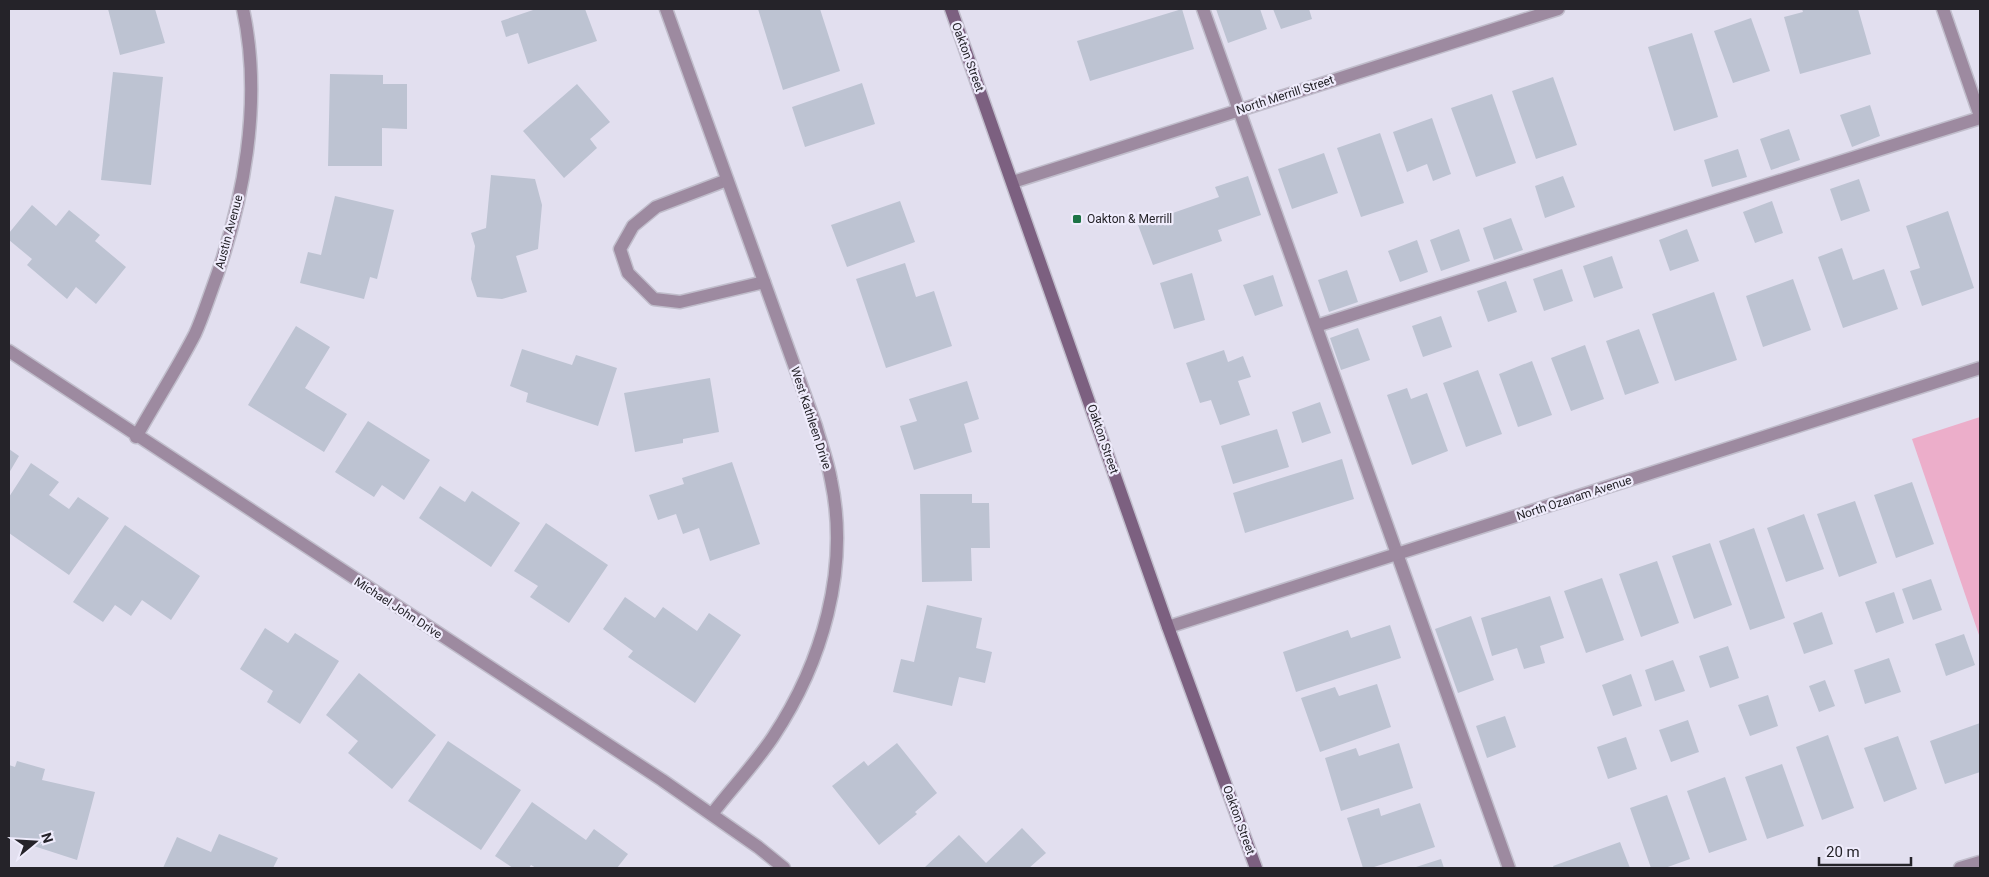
<svg xmlns="http://www.w3.org/2000/svg" width="1989" height="877" font-family="Roboto,sans-serif">
  <style>
    .green { fill: #ecaeca }
    .building { fill: #bdc3d2 }
    .lines { fill: none; stroke-linecap: round; stroke-linejoin: round }
    .service-casing { stroke: #c0bdcb; stroke-width: 15 }
    .minor-casing { stroke: #c0bdcb; stroke-width: 15 }
    .secondary-casing { stroke: #c0bdcb; stroke-width: 15 }
    .service { stroke: #9d8aa0; stroke-width: 12 }
    .minor { stroke: #9d8aa0; stroke-width: 12 }
    .secondary { stroke: #7c6080; stroke-width: 12 }
    .poi-dot { fill: #1d7346; stroke: #efecfc; stroke-width: 2 }
    .labels { text-anchor: middle; stroke-width: 4.5; stroke-linejoin: round; paint-order: stroke }
    .street-label { font-size: 12px; fill: #252329; stroke: #efecfc }
    .poi-label { font-size: 12px; fill: #252329; stroke: #efecfc; text-anchor: start }
  </style>
  <rect width="100%" height="100%" fill="#e2dfef"/>
  <path class="green" d="M 1980,417 L 1980,638 L 1912,439 Z"/>
  <path class="building" d="M 108,9 L 155,9 L 165,43 L 120,55 Z
    M 536,9 L 585,9 L 597,41 L 528,64 L 518,33 L 506,37 L 501,21 Z
    M 758,9 L 820,9 L 840,71 L 783,90 Z
    M 1182,9 L 1194,49 L 1090,81 L 1077,41 Z
    M 1216,9 L 1260,9 L 1267,29 L 1228,43 Z
    M 1273,9 L 1309,9 L 1312,19 L 1281,29 Z
    M 1802,9 L 1858,9 L 1871,54 L 1800,74 L 1784,17 L 1803,12 Z
    M 1751,18 L 1770,71 L 1733,83 L 1714,31 Z
    M 1692,33 L 1718,117 L 1674,131 L 1648,47 Z
    M 113,72 L 163,77 L 151,185 L 101,180 Z
    M 330,74 L 383,75 L 383,84 L 407,84 L 407,129 L 382,128 L 382,166 L 328,166 Z
    M 1553,77 L 1577,145 L 1536,159 L 1512,91 Z
    M 862,83 L 875,124 L 805,147 L 792,107 Z
    M 577,84 L 610,122 L 590,139 L 597,148 L 564,178 L 523,131 Z
    M 1492,94 L 1516,163 L 1476,177 L 1451,108 Z
    M 1870,105 L 1880,136 L 1852,147 L 1840,115 Z
    M 1432,118 L 1451,174 L 1433,181 L 1427,164 L 1407,172 L 1393,132 Z
    M 1789,129 L 1800,160 L 1771,170 L 1760,139 Z
    M 1380,133 L 1404,203 L 1361,217 L 1337,148 Z
    M 1738,149 L 1747,177 L 1712,187 L 1704,160 Z
    M 1324,153 L 1338,193 L 1292,209 L 1278,169 Z
    M 491,175 L 535,179 L 542,205 L 538,249 L 516,256 L 527,292 L 502,299 L 477,297 L 471,279 L 475,246 L 471,233 L 486,228 Z
    M 1248,176 L 1261,215 L 1218,230 L 1222,241 L 1153,265 L 1138,225 L 1219,197 L 1215,187 Z
    M 1563,176 L 1575,207 L 1545,218 L 1535,186 Z
    M 1859,179 L 1870,211 L 1841,221 L 1830,189 Z
    M 335,196 L 394,210 L 377,279 L 370,277 L 364,299 L 300,283 L 308,252 L 321,255 Z
    M 900,201 L 915,242 L 847,267 L 831,225 Z
    M 1772,201 L 1783,233 L 1755,243 L 1743,212 Z
    M 32,205 L 56,226 L 69,210 L 100,235 L 95,241 L 126,267 L 96,304 L 76,287 L 67,299 L 27,265 L 32,259 L 9,240 L 9,233 Z
    M 1948,211 L 1974,288 L 1922,306 L 1910,271 L 1920,268 L 1906,226 Z
    M 1511,218 L 1523,250 L 1494,260 L 1483,228 Z
    M 1459,229 L 1470,261 L 1441,271 L 1430,240 Z
    M 1687,229 L 1699,261 L 1670,271 L 1659,240 Z
    M 1417,240 L 1428,272 L 1400,282 L 1388,251 Z
    M 1842,248 L 1853,280 L 1884,269 L 1898,309 L 1843,328 L 1818,257 Z
    M 1612,256 L 1623,288 L 1594,298 L 1583,266 Z
    M 905,263 L 916,297 L 934,291 L 952,346 L 886,368 L 856,279 Z
    M 1562,269 L 1573,301 L 1544,311 L 1533,279 Z
    M 1347,270 L 1358,302 L 1329,312 L 1318,280 Z
    M 1192,273 L 1205,320 L 1174,329 L 1160,283 Z
    M 1273,275 L 1283,306 L 1255,316 L 1243,285 Z
    M 1793,279 L 1811,330 L 1763,347 L 1746,296 Z
    M 1506,281 L 1517,312 L 1488,322 L 1477,291 Z
    M 1714,292 L 1737,360 L 1675,381 L 1652,314 Z
    M 1441,316 L 1452,347 L 1423,357 L 1412,326 Z
    M 296,326 L 330,347 L 305,388 L 347,414 L 324,452 L 248,405 Z
    M 1358,328 L 1370,360 L 1341,370 L 1330,338 Z
    M 1639,329 L 1659,383 L 1625,395 L 1606,341 Z
    M 1585,345 L 1604,399 L 1571,411 L 1551,358 Z
    M 522,349 L 572,365 L 576,355 L 617,368 L 598,426 L 526,402 L 528,393 L 510,386 Z
    M 1224,350 L 1228,362 L 1243,356 L 1251,377 L 1238,381 L 1250,415 L 1220,425 L 1211,400 L 1200,403 L 1186,363 Z
    M 1532,361 L 1552,415 L 1518,427 L 1499,374 Z
    M 1478,370 L 1502,434 L 1466,447 L 1443,383 Z
    M 710,378 L 719,432 L 683,439 L 683,443 L 635,452 L 624,393 Z
    M 967,381 L 979,419 L 964,424 L 972,452 L 914,470 L 900,426 L 917,421 L 909,399 Z
    M 1407,388 L 1411,399 L 1427,393 L 1448,451 L 1412,465 L 1387,395 Z
    M 1320,402 L 1331,433 L 1302,443 L 1292,412 Z
    M 368,421 L 430,460 L 404,500 L 382,485 L 374,497 L 335,472 Z
    M 1277,429 L 1289,467 L 1233,484 L 1221,446 Z
    M 9,449 L 19,456 L 9,473 Z
    M 1342,459 L 1354,499 L 1245,533 L 1233,493 Z
    M 732,462 L 760,544 L 710,561 L 699,528 L 683,534 L 676,514 L 658,520 L 649,495 L 684,484 L 682,478 Z
    M 31,463 L 59,482 L 49,495 L 69,509 L 78,497 L 109,518 L 69,575 L 9,533 L 9,497 Z
    M 1912,482 L 1934,544 L 1896,558 L 1874,495 Z
    M 440,486 L 465,502 L 472,491 L 520,523 L 491,567 L 419,518 Z
    M 920,494 L 972,494 L 972,503 L 989,503 L 990,548 L 971,548 L 972,581 L 922,582 Z
    M 1855,501 L 1877,563 L 1839,577 L 1817,514 Z
    M 1804,514 L 1824,569 L 1786,582 L 1767,528 Z
    M 546,523 L 608,565 L 569,623 L 530,597 L 538,586 L 514,571 Z
    M 125,525 L 200,576 L 171,620 L 142,600 L 131,616 L 115,605 L 103,622 L 73,602 Z
    M 1754,528 L 1785,618 L 1750,630 L 1719,541 Z
    M 1710,543 L 1732,605 L 1694,619 L 1672,556 Z
    M 1657,561 L 1679,623 L 1641,637 L 1619,574 Z
    M 1602,578 L 1624,640 L 1586,653 L 1564,591 Z
    M 1931,579 L 1942,610 L 1913,620 L 1902,589 Z
    M 1894,592 L 1904,623 L 1876,633 L 1865,602 Z
    M 1550,596 L 1564,638 L 1540,646 L 1545,663 L 1524,669 L 1517,648 L 1492,656 L 1481,618 Z
    M 625,597 L 655,618 L 663,607 L 697,631 L 709,613 L 741,635 L 695,703 L 628,657 L 633,651 L 603,629 Z
    M 927,605 L 982,618 L 976,648 L 992,652 L 985,683 L 959,677 L 952,706 L 893,692 L 901,659 L 914,662 Z
    M 1822,612 L 1833,644 L 1804,654 L 1793,623 Z
    M 1471,616 L 1494,680 L 1458,693 L 1435,629 Z
    M 1390,625 L 1401,658 L 1296,692 L 1283,652 L 1348,630 L 1351,638 Z
    M 265,628 L 288,643 L 295,633 L 339,661 L 300,724 L 267,702 L 273,691 L 240,669 Z
    M 1964,634 L 1975,665 L 1946,676 L 1935,644 Z
    M 1728,646 L 1739,678 L 1710,688 L 1699,656 Z
    M 1889,658 L 1901,692 L 1865,704 L 1854,670 Z
    M 1673,660 L 1685,691 L 1655,701 L 1645,670 Z
    M 359,673 L 436,735 L 392,789 L 348,753 L 358,741 L 326,715 Z
    M 1631,674 L 1642,706 L 1613,716 L 1602,685 Z
    M 1825,680 L 1835,706 L 1819,712 L 1809,686 Z
    M 1377,684 L 1391,727 L 1320,752 L 1301,698 L 1335,687 L 1339,696 Z
    M 1768,695 L 1778,726 L 1750,736 L 1738,705 Z
    M 1505,716 L 1516,747 L 1487,758 L 1476,726 Z
    M 1688,720 L 1699,752 L 1671,762 L 1659,730 Z
    M 1980,723 L 1980,772 L 1945,784 L 1930,741 Z
    M 1828,735 L 1854,808 L 1822,820 L 1796,747 Z
    M 1898,736 L 1917,789 L 1884,802 L 1864,748 Z
    M 1626,737 L 1637,769 L 1608,779 L 1597,747 Z
    M 448,741 L 521,790 L 481,850 L 408,801 Z
    M 897,743 L 937,793 L 915,812 L 917,814 L 879,845 L 832,786 L 864,761 L 868,766 Z
    M 1399,743 L 1413,788 L 1341,811 L 1325,758 L 1356,748 L 1359,756 Z
    M 17,761 L 45,769 L 42,780 L 95,792 L 77,860 L 9,838 L 9,765 L 15,767 Z
    M 1782,764 L 1804,826 L 1767,839 L 1745,777 Z
    M 1725,777 L 1747,840 L 1709,853 L 1687,791 Z
    M 1667,795 L 1690,859 L 1665,868 L 1651,868 L 1630,808 Z
    M 532,802 L 586,840 L 594,829 L 628,854 L 617,868 L 536,868 L 531,865 L 529,868 L 513,868 L 495,856 Z
    M 1420,803 L 1435,847 L 1371,868 L 1363,868 L 1347,818 L 1379,808 L 1381,816 Z
    M 1022,828 L 1046,853 L 1029,868 L 924,868 L 959,835 L 986,863 Z
    M 219,834 L 278,858 L 273,868 L 163,868 L 177,837 L 211,852 Z
    M 1620,842 L 1630,868 L 1554,868 L 1553,866 Z
    M 1441,859 L 1444,868 L 1413,868 Z"/>
  <g class="lines">
    <g class="service-casing">
      <path id="service" d="M 1203,9 L 1509,868
        M 727,180 L 656,207 L 633,226 L 620,249 L 628,273 L 654,299 L 680,302 L 764,282
        M 1316,326 L 1980,118"/>
    </g>
    <g class="minor-casing">
      <path id="minor" d="M 666,9 L 816,426 C 821,444 828,462 831,480 C 850,569 822,663 773,737 C 755,764 732,788 712,814
        M 1943,9 L 1980,116
        M 1013,182 L 1558,9
        M 9,351 L 662,780 L 758,847 L 784,868
        M 136,437 C 155,403 177,369 195,334 C 201,321 206,306 211,292 C 244,203 263,102 243,9
        M 1168,627 L 1980,368
        M 1960,868 L 1980,862"/>
    </g>
    <g class="secondary-casing">
      <path id="secondary" d="M 951,9 L 1168,627 L 1256,868"/>
    </g>
    <use href="#service" class="service"/>
    <use href="#minor" class="minor"/>
    <use href="#secondary" class="secondary"/>
  </g>
  <rect class="poi-dot" x="1072" y="214" width="10" height="10" rx="2.5"/>
  <g class="labels">
    <g class="street-label">
      <text transform="translate(968 57) rotate(70)" y="4">Oakton Street</text>
      <text transform="translate(1285 95) rotate(-18)" y="4">North Merrill Street</text>
      <text transform="translate(229 232) rotate(-75)" y="4">Austin Avenue</text>
      <text transform="translate(811 418) rotate(72)" y="4">West Kathleen Drive</text>
      <text transform="translate(1103 439) rotate(71)" y="4">Oakton Street</text>
      <text transform="translate(1574 498) rotate(-18)" y="4">North Ozanam Avenue</text>
      <text transform="translate(398 608) rotate(33)" y="4">Michael John Drive</text>
      <text transform="translate(1239 820) rotate(70)" y="4">Oakton Street</text>
    </g>
    <g class="poi-label">
      <text x="1087" y="223">Oakton &amp; Merrill</text>
    </g>
  </g>
  <rect width="1989" height="877" fill="none" stroke="#252329" stroke-width="20"/>
  <g transform="translate(35 842) rotate(72)" stroke="#efecfc" stroke-width="4" paint-order="stroke">
  <path d="M0-4L9 19L0 12L-9 19Z" fill="#252329"/>
  <text y="-8" font-size="14" font-weight="bold" text-anchor="middle" fill="#252329">N</text>
  </g>
  <path d="M1819 857v8h92v-8" fill="none" stroke="#252329" stroke-width="2.5"/>
  <text x="1826" y="857" font-size="15" fill="#252329" stroke="#efecfc" stroke-width="4" paint-order="stroke">20 m</text>
</svg>
